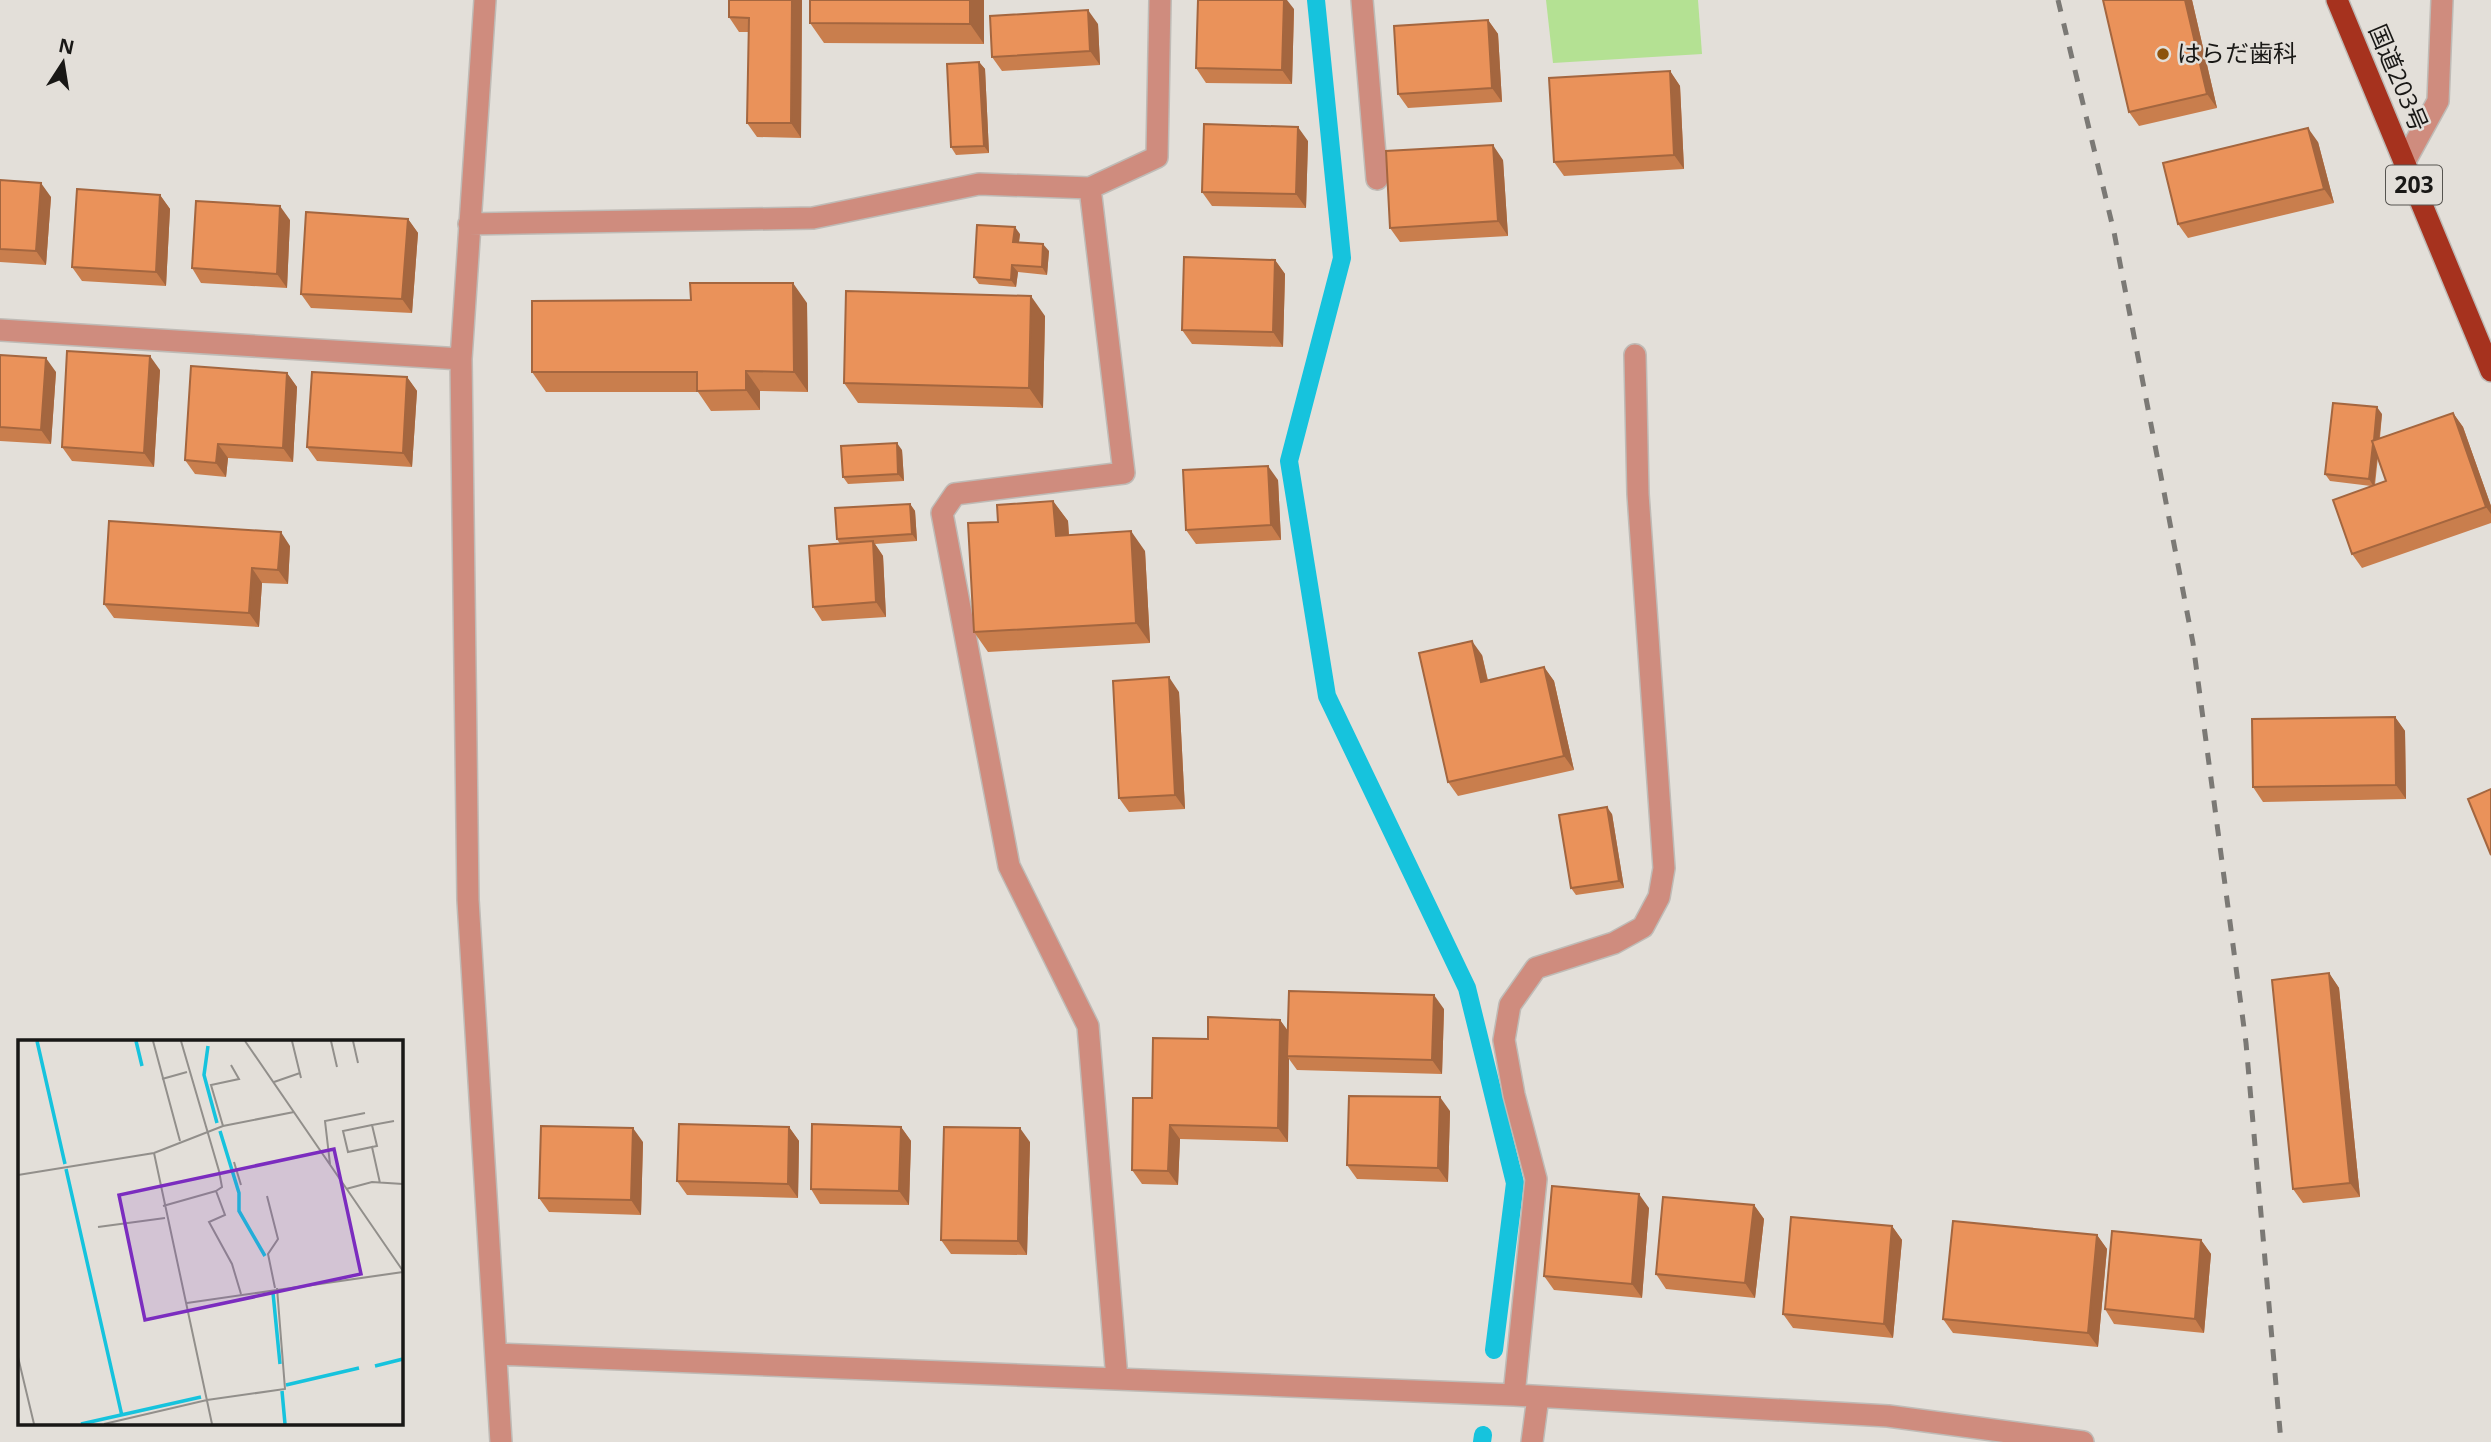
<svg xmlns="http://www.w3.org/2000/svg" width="2491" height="1442" font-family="'Open Sans','Noto Sans JP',sans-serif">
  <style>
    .green { fill: #b4e193 }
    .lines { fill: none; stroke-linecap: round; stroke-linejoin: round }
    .stream { stroke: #16c3dd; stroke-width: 18 }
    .minor-casing { stroke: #bfbbb6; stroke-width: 24 }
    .trunk-casing { stroke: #bfbbb6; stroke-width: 24 }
    .minor { stroke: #cf8c7e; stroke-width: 21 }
    .trunk { stroke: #a6321e; stroke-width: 21 }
    .rail { stroke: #7b7975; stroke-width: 5; stroke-dasharray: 12 12; stroke-linecap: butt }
    .wall { fill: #c97e4d; fill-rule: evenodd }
    .shaded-wall { fill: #a4663f }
    .building { fill: #ea925a; stroke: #a4663f; stroke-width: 2 }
    .poi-dot { fill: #8d530d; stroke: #e3dfd9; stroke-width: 2.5 }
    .labels { text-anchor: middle; stroke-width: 5; stroke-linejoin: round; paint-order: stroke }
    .shield { fill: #e3dfd9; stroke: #565450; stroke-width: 2 }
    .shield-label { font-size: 23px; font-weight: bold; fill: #191816 }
    .poi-label { font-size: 24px; fill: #191816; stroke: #e3dfd9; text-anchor: start }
    .street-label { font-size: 24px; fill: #191816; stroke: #e3dfd9 }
    .inset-river { fill: none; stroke: #16c3dd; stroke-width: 3.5 }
    .inset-road { fill: none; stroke: #928f8b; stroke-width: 2 }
    .view { fill: #7b2cbf; fill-opacity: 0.15; stroke: #7b2cbf; stroke-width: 3.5 }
    .inset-edge { fill: none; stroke: #191816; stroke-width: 3.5 }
  </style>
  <rect width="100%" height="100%" fill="#e3dfd9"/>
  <path class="green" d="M 1546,0 L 1698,0 L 1702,54 L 1553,63 Z"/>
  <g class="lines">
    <path class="stream" d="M 1316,0 L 1342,258 L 1289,461 L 1327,696 L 1467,988 L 1515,1183 L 1494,1350
      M 1482,1442 L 1483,1435"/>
    <g class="minor-casing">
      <path id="minor" d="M 485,0 L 461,359 L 468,900 L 501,1442
        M 1362,0 L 1377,179
        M 2404,163 L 2438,101 L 2442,0
        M 1090,188 L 1157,157 L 1160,0
        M 469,224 L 813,218 L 979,184 L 1090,188 L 1124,473 L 955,494 L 942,513 L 1009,866 L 1088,1026 L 1117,1379
        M 0,330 L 461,359
        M 498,1354 L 1514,1395 L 1888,1416 L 2083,1442
        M 1514,1395 L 1536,1179 L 1514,1095 L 1504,1040 L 1510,1005 L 1536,968 L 1614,943 L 1643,927 L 1659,897 L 1664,868 L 1638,494 L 1635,355
        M 1532,1442 L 1538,1397"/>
    </g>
    <g class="trunk-casing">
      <path id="trunk" d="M 2337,0 L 2491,371"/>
    </g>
    <use href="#minor" class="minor"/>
    <use href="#trunk" class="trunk"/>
    <path class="rail" d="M 2058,0 L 2114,232 L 2193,643 L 2246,1043 L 2281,1442"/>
  </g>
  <path class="wall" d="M 802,0 L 801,138 L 757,137 L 747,123 L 749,32 L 739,32 L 729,17 Z
    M 984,0 L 984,44 L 824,43 L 810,23 Z
    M 2103,0 L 2192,0 L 2217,108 L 2139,126 L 2129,112 Z
    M 1294,9 L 1292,84 L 1206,83 L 1196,68 Z
    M 1488,20 L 1498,34 L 1502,102 L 1408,108 L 1398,94 Z
    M 1098,24 L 1100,65 L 1002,71 L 992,57 Z
    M 979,62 L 985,69 L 989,153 L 956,155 L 951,147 Z
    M 1670,71 L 1680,86 L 1684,169 L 1564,176 L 1554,162 Z
    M 1308,141 L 1306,208 L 1212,206 L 1202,192 Z
    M 2318,142 L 2334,203 L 2188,238 L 2178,224 Z
    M 1503,160 L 1508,236 L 1400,242 L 1390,228 Z
    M 0,180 L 51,197 L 46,265 L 0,262 Z
    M 160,195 L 170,209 L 166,286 L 82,281 L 72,267 Z
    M 408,219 L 418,233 L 412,313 L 311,308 L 301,294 Z
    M 290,220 L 287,288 L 201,283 L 192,268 Z
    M 1020,234 L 1019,242 L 1049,251 L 1047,275 L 1018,272 L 1016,287 L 979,284 L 974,277 Z
    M 1275,260 L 1285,274 L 1283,347 L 1192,344 L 1182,330 Z
    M 807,303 L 808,392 L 760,391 L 760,410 L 711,411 L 698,392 L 546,392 L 532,372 Z
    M 1045,316 L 1043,408 L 858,403 L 844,383 Z
    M 0,355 L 56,372 L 51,444 L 0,441 Z
    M 160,370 L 154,467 L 72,461 L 62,447 Z
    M 287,373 L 297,387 L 293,462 L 228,458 L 226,477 L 195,474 L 185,460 Z
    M 407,377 L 417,391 L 412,467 L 317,461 L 307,447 Z
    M 2453,413 L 2463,427 L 2491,506 L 2491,523 L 2362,568 L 2352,554 L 2371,486 L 2330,481 L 2325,474 L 2382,414 L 2380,438 ZM 2378,457 L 2386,481 L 2375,485 L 2377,466 Z
    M 902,450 L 904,481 L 848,484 L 843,477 Z
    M 1278,480 L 1281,540 L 1196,544 L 1186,530 Z
    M 1053,501 L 1068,521 L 1069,535 L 1145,551 L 1150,643 L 988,652 L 974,632 L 998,522 Z
    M 910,504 L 915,511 L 917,541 L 875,544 L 883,556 L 886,617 L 822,621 L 813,607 L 840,544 L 837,539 Z
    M 290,546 L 288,584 L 262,583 L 259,627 L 114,618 L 104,604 Z
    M 1482,655 L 1488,680 L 1544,667 L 1554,681 L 1574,770 L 1458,796 L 1448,782 Z
    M 1179,692 L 1185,809 L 1129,812 L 1119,798 Z
    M 2395,717 L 2405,731 L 2406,799 L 2263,802 L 2253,787 Z
    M 1612,814 L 1624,888 L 1576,895 L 1571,888 Z
    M 2329,973 L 2339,988 L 2360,1197 L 2303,1203 L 2293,1189 Z
    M 1444,1009 L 1442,1074 L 1297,1070 L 1289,1059 L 1288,1142 L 1180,1139 L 1178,1185 L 1142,1184 L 1132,1170 L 1152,1098 L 1208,1039 L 1280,1020 L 1288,1031 Z
    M 1450,1111 L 1448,1182 L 1357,1179 L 1347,1165 Z
    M 789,1127 L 799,1141 L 798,1198 L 687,1195 L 677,1181 Z
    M 901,1127 L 911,1141 L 909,1205 L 820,1204 L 811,1189 Z
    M 643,1142 L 641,1215 L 549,1212 L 539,1198 Z
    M 1030,1142 L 1027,1255 L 951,1254 L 941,1240 Z
    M 1754,1205 L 1764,1219 L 1755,1298 L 1666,1289 L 1656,1274 Z
    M 1649,1208 L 1642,1298 L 1554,1290 L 1544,1276 Z
    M 1892,1226 L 1902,1240 L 1893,1338 L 1793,1328 L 1783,1314 Z
    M 2097,1235 L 2107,1249 L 2098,1347 L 1953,1333 L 1943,1319 Z
    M 2201,1240 L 2211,1254 L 2204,1333 L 2114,1324 L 2105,1309 Z"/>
  <path class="shaded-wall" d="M 792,0 L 802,0 L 801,138 L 791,123 Z
    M 970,0 L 984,0 L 984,44 L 970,24 Z
    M 1284,0 L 1287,0 L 1294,9 L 1292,84 L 1282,70 Z
    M 2185,0 L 2192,0 L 2217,108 L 2207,94 Z
    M 1088,10 L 1098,24 L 1100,65 L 1090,51 Z
    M 1488,20 L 1498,34 L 1502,102 L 1492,88 Z
    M 979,62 L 985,69 L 989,153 L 984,146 Z
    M 1670,71 L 1680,86 L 1684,169 L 1674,155 Z
    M 1298,127 L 1308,141 L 1306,208 L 1296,194 Z
    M 2308,128 L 2318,142 L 2334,203 L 2324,189 Z
    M 1493,145 L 1503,160 L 1508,236 L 1498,221 Z
    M 41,183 L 51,197 L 46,265 L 36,251 Z
    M 160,195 L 170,209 L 166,286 L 156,272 Z
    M 280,206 L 290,220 L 287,288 L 277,274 Z
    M 408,219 L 418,233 L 412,313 L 402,299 Z
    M 1015,227 L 1020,234 L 1018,249 L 1013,242 Z
    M 1043,244 L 1049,251 L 1047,275 L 1042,267 Z
    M 1275,260 L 1285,274 L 1283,347 L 1273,332 Z
    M 1012,265 L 1018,272 L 1016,287 L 1011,280 Z
    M 793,283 L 807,303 L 808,392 L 794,372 Z
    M 1031,296 L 1045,316 L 1043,408 L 1029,388 Z
    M 150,356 L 160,370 L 154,467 L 144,453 Z
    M 46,358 L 56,372 L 51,444 L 41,430 Z
    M 746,371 L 760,391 L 760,410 L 746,390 Z
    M 287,373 L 297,387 L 293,462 L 283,448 Z
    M 407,377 L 417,391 L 412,467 L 403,453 Z
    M 2377,407 L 2382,414 L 2374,487 L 2369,479 Z
    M 2453,413 L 2463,427 L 2491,506 L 2491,514 L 2486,507 Z
    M 897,443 L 902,450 L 904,481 L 898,474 Z
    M 218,444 L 228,458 L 226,477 L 216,463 Z
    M 1268,466 L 1278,480 L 1281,540 L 1271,525 Z
    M 1053,501 L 1068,521 L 1070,556 L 1056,536 Z
    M 910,504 L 915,511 L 917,541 L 912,534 Z
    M 1131,531 L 1145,551 L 1150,643 L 1136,623 Z
    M 281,532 L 290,546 L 288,584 L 278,570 Z
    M 873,541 L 883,556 L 886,617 L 876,602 Z
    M 252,568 L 262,583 L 259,627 L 249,613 Z
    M 1472,641 L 1482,655 L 1491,696 L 1481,682 Z
    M 1544,667 L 1554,681 L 1574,770 L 1564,756 Z
    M 1169,677 L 1179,692 L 1185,809 L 1175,795 Z
    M 2395,717 L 2405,731 L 2406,799 L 2396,785 Z
    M 1607,807 L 1612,814 L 1624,888 L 1619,881 Z
    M 2329,973 L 2339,988 L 2360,1197 L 2350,1183 Z
    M 1434,995 L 1444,1009 L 1442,1074 L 1432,1060 Z
    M 1280,1020 L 1290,1034 L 1287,1056 L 1289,1059 L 1288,1142 L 1278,1128 Z
    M 1440,1097 L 1450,1111 L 1448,1182 L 1438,1168 Z
    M 1170,1125 L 1180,1139 L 1178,1185 L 1168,1171 Z
    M 789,1127 L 799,1141 L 798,1198 L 788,1184 Z
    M 901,1127 L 911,1141 L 909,1205 L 899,1191 Z
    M 633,1128 L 643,1142 L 641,1215 L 631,1200 Z
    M 1020,1128 L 1030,1142 L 1027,1255 L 1018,1241 Z
    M 1639,1194 L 1649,1208 L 1642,1298 L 1632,1284 Z
    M 1754,1205 L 1764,1219 L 1755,1298 L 1745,1283 Z
    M 1892,1226 L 1902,1240 L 1893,1338 L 1884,1324 Z
    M 2097,1235 L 2107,1249 L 2098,1347 L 2088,1333 Z
    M 2201,1240 L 2211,1254 L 2204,1333 L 2195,1319 Z"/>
  <path class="building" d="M 729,0 L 792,0 L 791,123 L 747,123 L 749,18 L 729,17 Z
    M 810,0 L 970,0 L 970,24 L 810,23 Z
    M 1198,0 L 1284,0 L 1282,70 L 1196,68 Z
    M 2103,0 L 2185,0 L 2207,94 L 2129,112 Z
    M 1088,10 L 1090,51 L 992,57 L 990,16 Z
    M 1488,20 L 1492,88 L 1398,94 L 1394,26 Z
    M 979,62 L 984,146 L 951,147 L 947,64 Z
    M 1670,71 L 1674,155 L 1554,162 L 1549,78 Z
    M 1204,124 L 1298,127 L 1296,194 L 1202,192 Z
    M 2308,128 L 2324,189 L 2178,224 L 2163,163 Z
    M 1493,145 L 1498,221 L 1390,228 L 1386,151 Z
    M 0,180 L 41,183 L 36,251 L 0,249 Z
    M 77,189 L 160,195 L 156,272 L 72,267 Z
    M 196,201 L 280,206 L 277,274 L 192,268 Z
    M 306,212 L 408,219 L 402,299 L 301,294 Z
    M 977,225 L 1015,227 L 1013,242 L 1043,244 L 1042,267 L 1012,265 L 1011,280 L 974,277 Z
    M 1184,257 L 1275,260 L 1273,332 L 1182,330 Z
    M 690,283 L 793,283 L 794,372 L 746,371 L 746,390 L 697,391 L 697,372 L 532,372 L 532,301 L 691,300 Z
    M 846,291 L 1031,296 L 1029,388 L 844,383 Z
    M 67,351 L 150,356 L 144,453 L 62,447 Z
    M 0,355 L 46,358 L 41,430 L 0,427 Z
    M 191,366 L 287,373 L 283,448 L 218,444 L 216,463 L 185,460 Z
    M 312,372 L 407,377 L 403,453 L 307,447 Z
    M 2333,403 L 2377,407 L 2374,440 L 2372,441 L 2373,444 L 2369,479 L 2325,474 Z
    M 2453,413 L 2486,507 L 2352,554 L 2333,500 L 2386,481 L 2372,441 Z
    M 897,443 L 898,474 L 843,477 L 841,446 Z
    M 1268,466 L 1271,525 L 1186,530 L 1183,470 Z
    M 1053,501 L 1056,536 L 1131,531 L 1136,623 L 974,632 L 968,523 L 998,522 L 997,505 Z
    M 910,504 L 912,534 L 837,539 L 835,508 Z
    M 109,521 L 281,532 L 278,570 L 252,568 L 249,613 L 104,604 Z
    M 873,541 L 876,602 L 813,607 L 809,546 Z
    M 1472,641 L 1481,682 L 1544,667 L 1564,756 L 1448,782 L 1419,653 Z
    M 1169,677 L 1175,795 L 1119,798 L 1113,681 Z
    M 2395,717 L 2396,785 L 2253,787 L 2252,719 Z
    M 2491,789 L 2491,855 L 2468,799 Z
    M 1607,807 L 1619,881 L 1571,888 L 1559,815 Z
    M 2329,973 L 2350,1183 L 2293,1189 L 2272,980 Z
    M 1289,991 L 1434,995 L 1432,1060 L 1287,1056 Z
    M 1208,1017 L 1280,1020 L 1278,1128 L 1170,1125 L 1168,1171 L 1132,1170 L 1133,1098 L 1152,1098 L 1153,1038 L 1208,1039 Z
    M 1349,1096 L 1440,1097 L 1438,1168 L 1347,1165 Z
    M 679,1124 L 789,1127 L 788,1184 L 677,1181 Z
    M 812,1124 L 901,1127 L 899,1191 L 811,1189 Z
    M 541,1126 L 633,1128 L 631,1200 L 539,1198 Z
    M 944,1127 L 1020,1128 L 1018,1241 L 941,1240 Z
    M 1552,1186 L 1639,1194 L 1632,1284 L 1544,1276 Z
    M 1663,1197 L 1754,1205 L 1745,1283 L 1656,1274 Z
    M 1791,1217 L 1892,1226 L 1884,1324 L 1783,1314 Z
    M 1953,1221 L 2097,1235 L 2088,1333 L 1943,1319 Z
    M 2112,1231 L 2201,1240 L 2195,1319 L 2105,1309 Z"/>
  <circle class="poi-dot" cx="2163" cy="54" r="7"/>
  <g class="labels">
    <rect class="shield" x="2386" y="165.5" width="56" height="39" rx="5"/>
    <g class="shield-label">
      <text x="2414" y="193">203</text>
    </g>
    <g class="poi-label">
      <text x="2177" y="62">はらだ歯科</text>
    </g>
    <g class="street-label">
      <text transform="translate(2398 78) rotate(67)" y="8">国道203号</text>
    </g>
  </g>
  <g transform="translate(18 1040)">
    <rect width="385" height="385" fill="#e3dfd9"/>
    <path class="inset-river" d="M 19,1 L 47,124M 118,1 L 124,26M 190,6 L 186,35 L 199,83M 202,91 L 221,153 L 221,171 L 247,216M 48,129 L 104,376M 255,253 L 262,324M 357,326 L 385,319M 268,345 L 341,328M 264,351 L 267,384M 63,384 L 183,357"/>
    <path class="inset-road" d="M 135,1 L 162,101M 163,1 L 201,131 L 204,147 L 198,151M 227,1 L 385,231M 274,1 L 283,38M 313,1 L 319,27M 335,1 L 340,23M 144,39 L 169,32M 256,42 L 282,33M 354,85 L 325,91 L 330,112 L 354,107 L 362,143M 205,86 L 193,45 L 221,39 L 213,25M 354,107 L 359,106 L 354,85 L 376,81M 136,113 L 194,384M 216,122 L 223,145M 312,124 L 307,81 L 347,73M 0,135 L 136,113 L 205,86 L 276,72M 328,149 L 354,142 L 385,144M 249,156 L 260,199 L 250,214 L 257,248M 145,166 L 198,151 L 207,175 L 191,182 L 214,224 L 223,254M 80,187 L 147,178M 169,263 L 385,232M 0,317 L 16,384M 86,384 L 189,360 L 267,349 L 259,248"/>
    <path class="view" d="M 316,109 L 343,234 L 127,280 L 101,155 Z"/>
    <rect width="385" height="385" class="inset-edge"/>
  </g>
  <g transform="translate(63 63) rotate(12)" stroke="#e3dfd9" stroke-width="5" paint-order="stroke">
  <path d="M0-5L12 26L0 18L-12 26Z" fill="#191816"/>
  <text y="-10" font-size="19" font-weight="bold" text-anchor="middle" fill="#191816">N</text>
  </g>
</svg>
